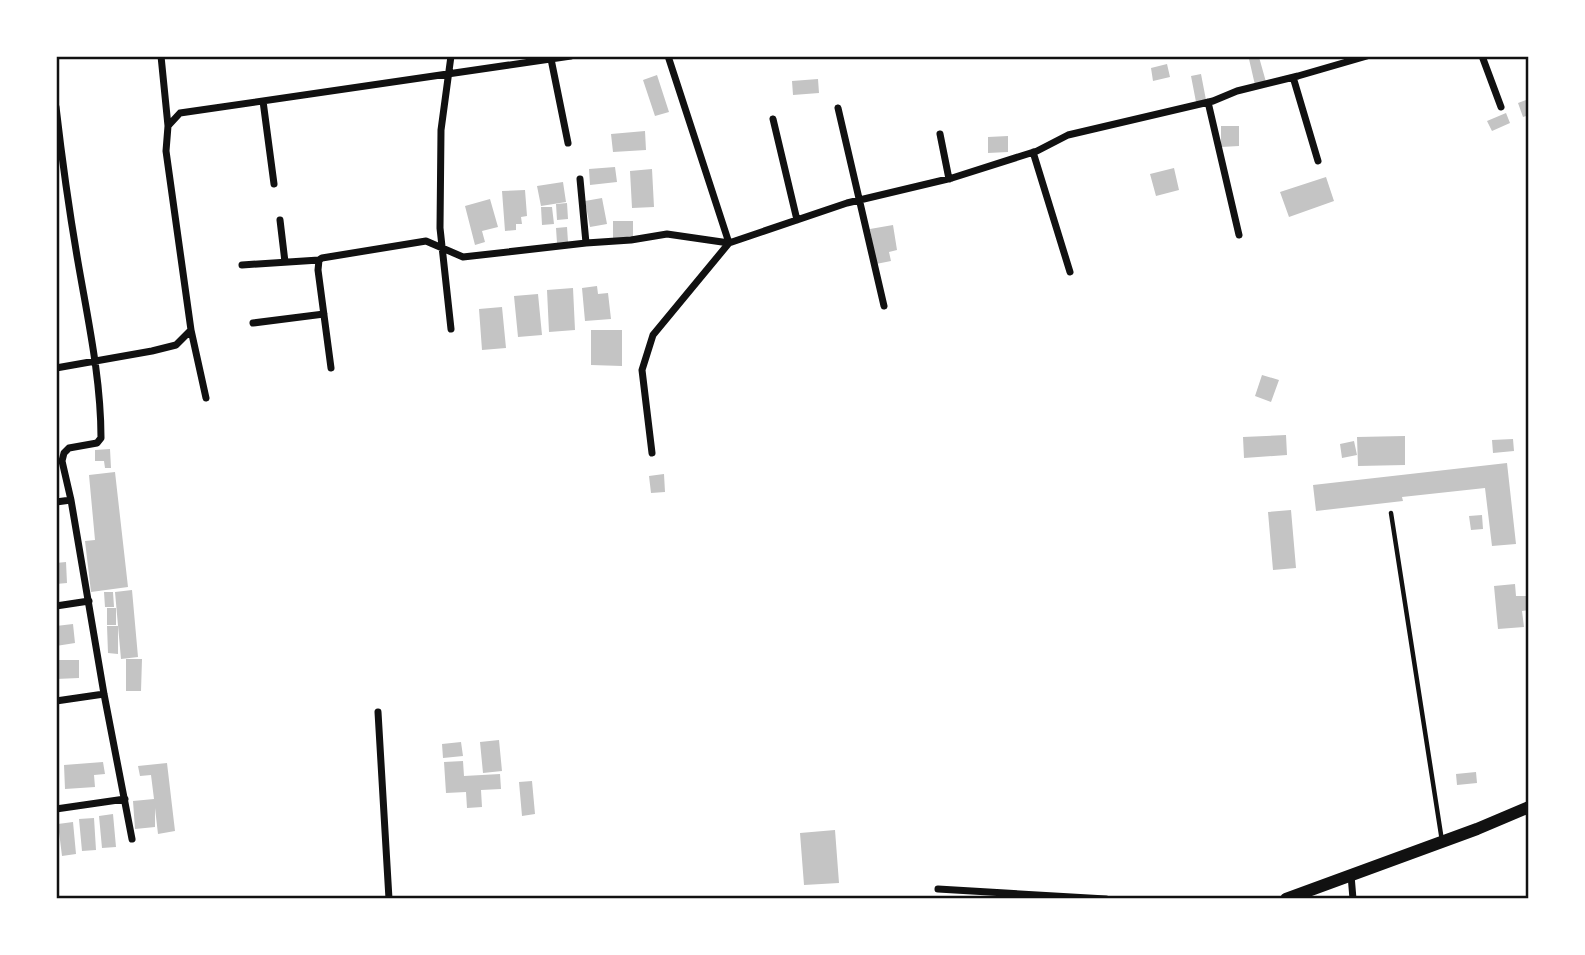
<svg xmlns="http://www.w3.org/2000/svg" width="1585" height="955" font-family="Literata,serif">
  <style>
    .building { fill: #c4c4c4 }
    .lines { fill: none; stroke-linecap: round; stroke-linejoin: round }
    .service { stroke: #111; stroke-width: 4.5 }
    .minor { stroke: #111; stroke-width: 7 }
    .secondary { stroke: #111; stroke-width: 12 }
    .neatline { fill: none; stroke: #111; stroke-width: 2.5 }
  </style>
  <rect width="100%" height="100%" fill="#fff"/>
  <path class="building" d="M 1259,57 L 1266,82 L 1255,85 L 1249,59 Z
    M 1167,64 L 1170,77 L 1153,81 L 1151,68 Z
    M 1201,74 L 1206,100 L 1196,102 L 1191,76 Z
    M 657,75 L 669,112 L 655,116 L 643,80 Z
    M 818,79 L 819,93 L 793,95 L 792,81 Z
    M 1529,99 L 1529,115 L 1523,117 L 1518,103 Z
    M 1506,113 L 1510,123 L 1492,131 L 1487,121 Z
    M 1221,126 L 1239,126 L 1239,146 L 1221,147 Z
    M 645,131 L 646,150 L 613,152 L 611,134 Z
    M 1008,136 L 1008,152 L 988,153 L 988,137 Z
    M 615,167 L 617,182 L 590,185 L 589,169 Z
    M 1174,168 L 1179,190 L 1156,196 L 1150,174 Z
    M 652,169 L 654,207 L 632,208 L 630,171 Z
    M 1326,177 L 1334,201 L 1289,217 L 1280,192 Z
    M 563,182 L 566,202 L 541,206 L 537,186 Z
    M 525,190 L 527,216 L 521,217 L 522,224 L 516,224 L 516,230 L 505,231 L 502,191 Z
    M 602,198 L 607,224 L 590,227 L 585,201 Z
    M 490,199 L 498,227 L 482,231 L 485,242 L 475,245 L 465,206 Z
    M 567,203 L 568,219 L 557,220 L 556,204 Z
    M 541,207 L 552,207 L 554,224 L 542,225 Z
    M 613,221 L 633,221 L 633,238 L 613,238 Z
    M 893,225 L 897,250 L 889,252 L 891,261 L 876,264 L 870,229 Z
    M 567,227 L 568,242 L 557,243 L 556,228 Z
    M 597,286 L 598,294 L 608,293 L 611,319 L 585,321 L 582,288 Z
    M 573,288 L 575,330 L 549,332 L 547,290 Z
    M 538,294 L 542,335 L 518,337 L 514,296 Z
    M 502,307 L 506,348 L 482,350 L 479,309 Z
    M 591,330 L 622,330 L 622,366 L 591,365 Z
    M 1262,375 L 1279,380 L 1271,402 L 1255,396 Z
    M 1286,435 L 1287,455 L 1244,458 L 1243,437 Z
    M 1405,436 L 1405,465 L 1358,466 L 1357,437 Z
    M 1513,439 L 1514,451 L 1493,453 L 1492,440 Z
    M 1354,441 L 1357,455 L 1342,458 L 1340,444 Z
    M 110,449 L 111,468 L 105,468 L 104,461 L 95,461 L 95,450 Z
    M 1507,463 L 1516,544 L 1492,546 L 1485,488 L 1402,497 L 1403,501 L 1316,511 L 1313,485 Z
    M 115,472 L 128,587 L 91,592 L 85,541 L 95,540 L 89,475 Z
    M 664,474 L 665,492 L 651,493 L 649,476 Z
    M 1291,510 L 1296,568 L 1273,570 L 1268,512 Z
    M 1482,515 L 1483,529 L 1471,530 L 1469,516 Z
    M 66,562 L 67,583 L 56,584 L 56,563 Z
    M 1515,584 L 1516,596 L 1528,596 L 1529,610 L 1522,611 L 1524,627 L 1498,629 L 1494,586 Z
    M 132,590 L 138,657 L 121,659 L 115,592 Z
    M 104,592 L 113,592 L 114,607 L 105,607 Z
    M 107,608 L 116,608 L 116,625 L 107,625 Z
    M 73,624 L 75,643 L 56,646 L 56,626 Z
    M 107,626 L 118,626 L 118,654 L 108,653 Z
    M 126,659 L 142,659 L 141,691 L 126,691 Z
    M 56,660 L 79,660 L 79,678 L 56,679 Z
    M 499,740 L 502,771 L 483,773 L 480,742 Z
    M 461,742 L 463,756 L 443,758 L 442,744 Z
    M 463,761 L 464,776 L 500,774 L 501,789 L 481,790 L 482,807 L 467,808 L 466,792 L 446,793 L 444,762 Z
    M 103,762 L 105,774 L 94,775 L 95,787 L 65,789 L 64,765 Z
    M 167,763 L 175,831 L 158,834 L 155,808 L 155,827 L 135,829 L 133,801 L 154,799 L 151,775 L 140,776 L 138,766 Z
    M 1476,772 L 1477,783 L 1457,785 L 1456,774 Z
    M 532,781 L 535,814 L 522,816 L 519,782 Z
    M 113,814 L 116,847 L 102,848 L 99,816 Z
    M 94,818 L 96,850 L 82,851 L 79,819 Z
    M 73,822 L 76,854 L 62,856 L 58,824 Z
    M 835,830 L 839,883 L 804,885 L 800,833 Z"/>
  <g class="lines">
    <path class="service" d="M 1391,513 L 1442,841"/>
    <path class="minor" d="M 161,56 L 168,126
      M 1482,56 L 1501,107
      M 551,59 L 568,143
      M 1293,77 L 1318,161
      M 263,101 L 274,184
      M 1208,102 L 1239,235
      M 56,107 C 62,159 69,210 78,262 C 88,320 101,379 101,438 L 97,443 L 69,448 L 64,453 L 62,461 L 71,500 L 104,694 L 132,839
      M 838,108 L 884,306
      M 773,119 L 797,220
      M 940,134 L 949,179
      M 1033,152 L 1070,272
      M 580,179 L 586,243
      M 280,220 L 285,262
      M 242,265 L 319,260
      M 253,323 L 324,314
      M 451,329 L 440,228 L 441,130 L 451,56
      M 191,330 L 206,398
      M 56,368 L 152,351 L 176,345 L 191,330 L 166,151 L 168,126 L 180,113 L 571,56
      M 331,368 L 318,270 L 319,260 L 322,258 L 426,241 L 463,257 L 586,243 L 631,240 L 667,234 L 729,243 L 847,203 L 952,178 L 1037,151 L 1068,135 L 1213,101 L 1237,91 L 1298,76 L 1367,56
      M 652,453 L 642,370 L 653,335 L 729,243 L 668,56
      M 56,502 L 71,500
      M 56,606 L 89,601
      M 56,701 L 104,694
      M 378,712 L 389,899
      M 56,809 L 125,799
      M 1351,875 L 1353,899
      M 938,889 L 1106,899"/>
    <path class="secondary" d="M 1286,899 L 1477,829 L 1529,807"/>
  </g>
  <rect width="1585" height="955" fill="none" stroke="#ffffff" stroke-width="116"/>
  <rect x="58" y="58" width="1469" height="839" class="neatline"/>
</svg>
